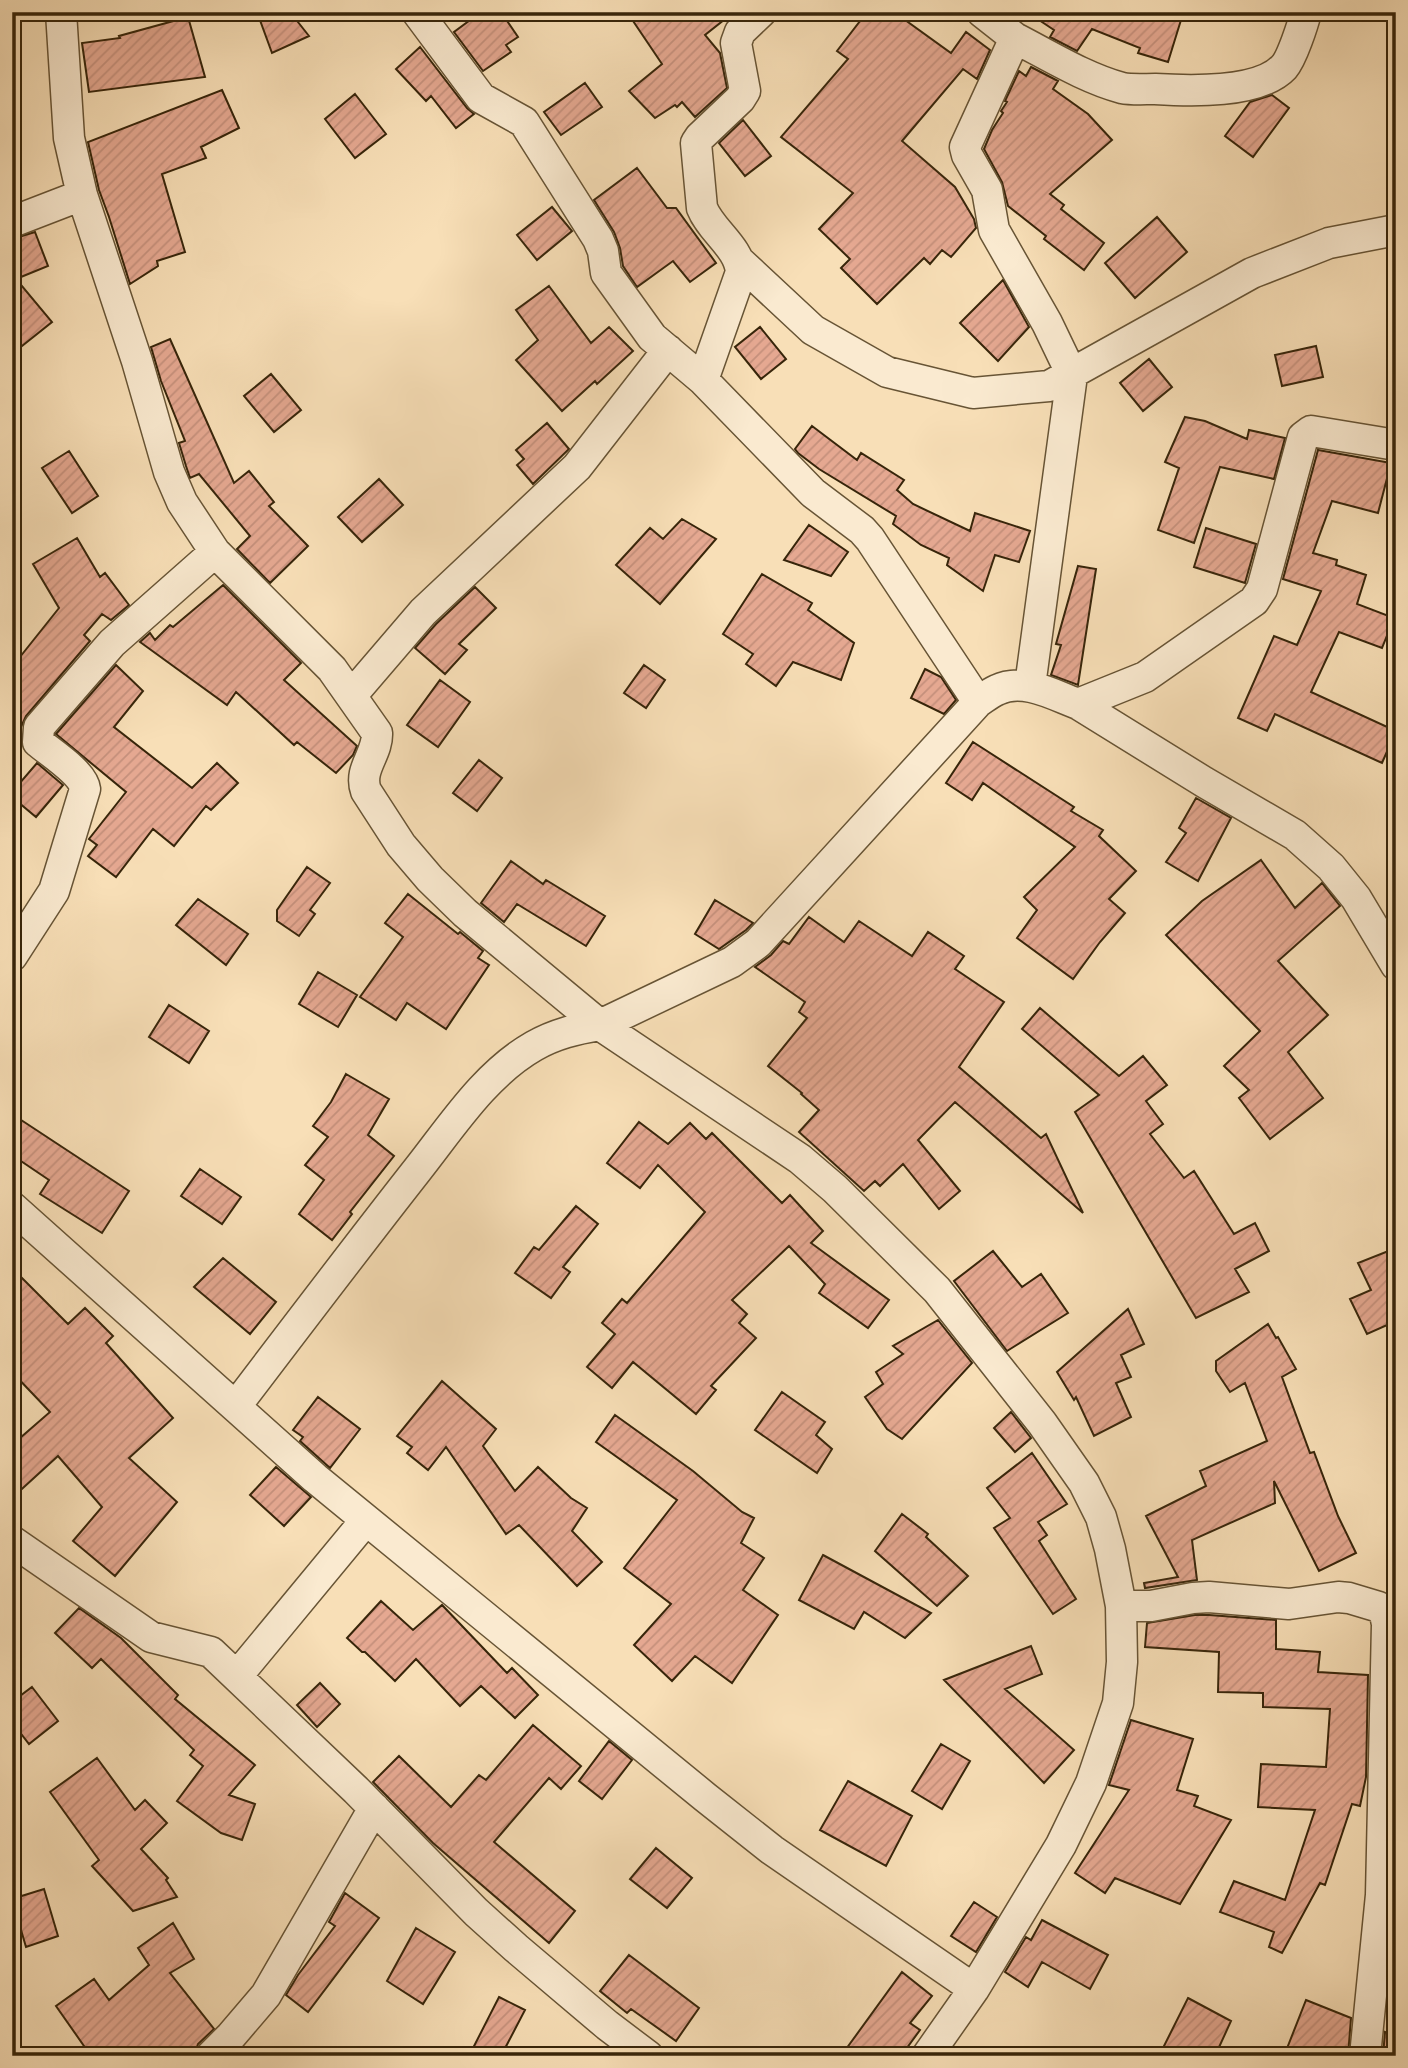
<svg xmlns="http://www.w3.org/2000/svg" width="1408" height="2068" font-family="'Gentium Book Plus',serif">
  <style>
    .building { fill: url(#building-hatch); stroke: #37250a; stroke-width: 2 }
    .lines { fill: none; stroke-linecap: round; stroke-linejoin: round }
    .minor-casing { stroke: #675435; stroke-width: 33 }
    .minor { stroke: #faead0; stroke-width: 30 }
  </style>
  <defs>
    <pattern id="building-hatch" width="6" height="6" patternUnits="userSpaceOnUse" patternTransform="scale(1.75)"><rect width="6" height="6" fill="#e5a891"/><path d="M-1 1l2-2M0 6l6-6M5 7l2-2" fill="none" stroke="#c5907c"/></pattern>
  </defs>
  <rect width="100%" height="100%" fill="#f8dfb7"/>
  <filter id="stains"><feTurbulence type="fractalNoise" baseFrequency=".00286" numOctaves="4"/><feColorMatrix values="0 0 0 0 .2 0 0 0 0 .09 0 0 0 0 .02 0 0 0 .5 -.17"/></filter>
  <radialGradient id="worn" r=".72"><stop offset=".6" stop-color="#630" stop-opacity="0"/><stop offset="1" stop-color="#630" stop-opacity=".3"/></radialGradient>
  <path class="building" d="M 257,12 L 290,12 L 309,36 L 272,53 Z
    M 481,12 L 501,12 L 518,37 L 506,45 L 511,52 L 483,71 L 454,32 Z
    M 627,12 L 734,12 L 705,35 L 720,53 L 727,88 L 695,117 L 682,102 L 677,107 L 675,105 L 655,118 L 629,91 L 662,64 Z
    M 867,12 L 894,12 L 951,53 L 966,32 L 990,50 L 977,79 L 963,69 L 902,141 L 955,187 L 974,219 L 976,228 L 951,257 L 942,250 L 930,264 L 924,258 L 877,304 L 841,268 L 850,259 L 819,229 L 853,193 L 781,137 L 848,59 L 837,51 Z
    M 1027,12 L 1156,12 L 1181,20 L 1168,62 L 1138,53 L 1140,48 L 1092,29 L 1077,51 L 1050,37 L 1054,30 Z
    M 188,17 L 205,77 L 89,92 L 82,43 L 120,38 L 119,36 Z
    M 420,47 L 467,108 L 474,114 L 456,128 L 431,96 L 426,101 L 396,69 Z
    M 1031,67 L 1058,81 L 1053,89 L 1088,114 L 1112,140 L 1050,194 L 1064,205 L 1061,209 L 1104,243 L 1084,270 L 1044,239 L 1046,236 L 1008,206 L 1002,182 L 984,149 L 992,130 L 1003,113 L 1001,111 L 1007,102 L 1005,101 L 1019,71 L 1026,76 Z
    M 585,83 L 602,107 L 561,135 L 544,112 Z
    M 222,90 L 239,128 L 201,147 L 206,158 L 162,174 L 185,252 L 157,261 L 158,266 L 130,284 L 109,217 L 99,190 L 88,142 Z
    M 355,94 L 386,134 L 355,158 L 325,119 Z
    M 1272,95 L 1289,108 L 1253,157 L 1225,136 L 1250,102 Z
    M 743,120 L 771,156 L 745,176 L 719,143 Z
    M 637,168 L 667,208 L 676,208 L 716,263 L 690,282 L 673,261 L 637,287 L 623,266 L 620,248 L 614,232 L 594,200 Z
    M 552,207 L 572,231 L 537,260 L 517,235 Z
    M 1157,217 L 1187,252 L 1135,298 L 1105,263 Z
    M 35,232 L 48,266 L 16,279 L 52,322 L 12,354 L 12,239 Z
    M 1003,280 L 1029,327 L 998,361 L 960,323 Z
    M 549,286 L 591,343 L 609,327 L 633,351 L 597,384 L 595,381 L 562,411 L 516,360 L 538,340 L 516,310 Z
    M 760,327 L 786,359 L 761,379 L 735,347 Z
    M 170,339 L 234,483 L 249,471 L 274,502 L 269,506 L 308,546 L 270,583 L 237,549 L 250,536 L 199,474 L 190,478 L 186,466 L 179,443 L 185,441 L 161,381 L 151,347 Z
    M 1316,346 L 1323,377 L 1282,386 L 1275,355 Z
    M 1149,359 L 1172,387 L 1143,411 L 1120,383 Z
    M 271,374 L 301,410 L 274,432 L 244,396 Z
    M 1185,417 L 1205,421 L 1247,439 L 1249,430 L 1285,438 L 1274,479 L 1220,467 L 1194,543 L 1158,530 L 1179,468 L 1165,462 Z
    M 547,423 L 569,449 L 533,484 L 517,465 L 524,459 L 516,450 Z
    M 812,426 L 857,460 L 861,453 L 904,480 L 897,490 L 913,504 L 970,531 L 975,513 L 1030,531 L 1019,562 L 995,555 L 983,591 L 947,565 L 949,558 L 921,545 L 893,524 L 896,516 L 819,469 L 798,453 L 795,449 Z
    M 1318,450 L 1391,463 L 1378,513 L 1332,501 L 1313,553 L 1337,560 L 1336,565 L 1366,575 L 1357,604 L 1394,618 L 1382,648 L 1339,632 L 1311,692 L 1396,731 L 1382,763 L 1275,714 L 1267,731 L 1238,718 L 1274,636 L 1297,645 L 1321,591 L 1283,579 Z
    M 69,451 L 98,496 L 72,513 L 42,468 Z
    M 379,479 L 403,505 L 362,542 L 338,517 Z
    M 682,519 L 716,539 L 660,604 L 616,565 L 650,528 L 663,539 Z
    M 809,525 L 848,552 L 831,576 L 784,560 Z
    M 1206,528 L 1256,544 L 1245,583 L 1194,567 Z
    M 77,538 L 100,577 L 105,573 L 129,605 L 111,620 L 102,614 L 84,635 L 90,641 L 26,716 L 21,727 L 12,721 L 12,667 L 59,608 L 33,564 Z
    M 1078,566 L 1096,569 L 1078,685 L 1051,675 L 1061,645 L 1056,644 Z
    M 762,574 L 812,603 L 808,610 L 854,643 L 841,680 L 793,662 L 776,686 L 746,664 L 753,654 L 723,634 Z
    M 223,585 L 301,663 L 284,680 L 357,746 L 353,755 L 336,773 L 297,742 L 294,745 L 236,692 L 227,705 L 140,642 L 150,633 L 155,640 L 170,625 L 173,627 Z
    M 475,587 L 496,608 L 459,644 L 467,650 L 445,674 L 415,648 L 436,624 Z
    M 116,665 L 143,691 L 114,727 L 192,788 L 217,763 L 238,783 L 211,810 L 206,806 L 174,846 L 153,829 L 116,877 L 88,856 L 97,845 L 89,839 L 126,792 L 56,734 Z
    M 644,665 L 665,680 L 646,708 L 624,693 Z
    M 925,669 L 941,677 L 956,700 L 944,714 L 911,698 Z
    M 440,680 L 470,702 L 438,747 L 407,725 Z
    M 973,742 L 1074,807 L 1071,811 L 1103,830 L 1099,836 L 1136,871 L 1109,899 L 1125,913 L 1100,942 L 1073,979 L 1017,938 L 1037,910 L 1024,897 L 1075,847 L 983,783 L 972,800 L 946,783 Z
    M 479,760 L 502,778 L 477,811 L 453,793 Z
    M 37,763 L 63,785 L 36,817 L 12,797 L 12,792 Z
    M 1196,798 L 1231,818 L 1198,881 L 1166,862 L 1186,833 L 1179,828 Z
    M 1261,860 L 1295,908 L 1322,883 L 1340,906 L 1278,961 L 1328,1015 L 1288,1052 L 1323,1098 L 1270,1139 L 1239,1098 L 1249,1090 L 1224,1066 L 1260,1031 L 1166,935 L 1202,901 Z
    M 511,861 L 543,884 L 546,880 L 605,916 L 586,946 L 517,904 L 504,922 L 481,903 Z
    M 307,867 L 330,883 L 310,910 L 315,914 L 299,936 L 277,921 L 277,910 Z
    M 408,894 L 458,934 L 460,932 L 483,951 L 478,958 L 489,965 L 446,1029 L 407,1003 L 396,1020 L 360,997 L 403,937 L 385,923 Z
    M 198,899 L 248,934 L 226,965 L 176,925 Z
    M 715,900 L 753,923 L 746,930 L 719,949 L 695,934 Z
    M 809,917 L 844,942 L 859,921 L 912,956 L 928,932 L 964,956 L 955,969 L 1004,1002 L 959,1067 L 1041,1138 L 1046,1134 L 1083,1213 L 955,1102 L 918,1140 L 960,1191 L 939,1209 L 903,1164 L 880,1186 L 875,1181 L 864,1191 L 799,1132 L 819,1110 L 801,1094 L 802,1093 L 768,1066 L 807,1018 L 799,1012 L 805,1002 L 755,967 L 771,955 L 783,941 L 789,944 Z
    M 318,972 L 357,995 L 338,1027 L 299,1004 Z
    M 169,1005 L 209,1031 L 189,1063 L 149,1037 Z
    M 1040,1008 L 1119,1076 L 1143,1056 L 1167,1085 L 1146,1101 L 1163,1124 L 1150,1134 L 1184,1178 L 1194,1171 L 1234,1234 L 1255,1223 L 1269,1251 L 1235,1269 L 1249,1292 L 1196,1318 L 1075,1112 L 1099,1095 L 1022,1029 Z
    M 346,1074 L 389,1099 L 368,1135 L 394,1156 L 350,1212 L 352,1214 L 332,1240 L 299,1214 L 324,1180 L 305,1165 L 328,1137 L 313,1126 L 331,1102 Z
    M 12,1114 L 129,1191 L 102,1233 L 40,1194 L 49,1180 L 12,1155 Z
    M 639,1122 L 668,1144 L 690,1123 L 706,1139 L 712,1133 L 782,1203 L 790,1195 L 823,1231 L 811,1243 L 889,1300 L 868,1328 L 819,1293 L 825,1284 L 789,1246 L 732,1300 L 747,1314 L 739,1323 L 756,1338 L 711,1386 L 716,1390 L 696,1414 L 633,1362 L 612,1388 L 587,1367 L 615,1334 L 602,1323 L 622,1299 L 627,1303 L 705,1212 L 658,1165 L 640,1188 L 607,1163 Z
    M 200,1169 L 241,1197 L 222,1224 L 181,1196 Z
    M 576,1206 L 598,1224 L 563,1267 L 570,1272 L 551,1298 L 515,1273 L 534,1247 L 539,1250 Z
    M 1396,1248 L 1396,1342 L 1387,1325 L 1367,1334 L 1350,1299 L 1371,1290 L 1358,1263 Z
    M 993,1251 L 1022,1287 L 1041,1274 L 1068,1313 L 1007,1351 L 954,1281 Z
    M 223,1258 L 276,1302 L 250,1334 L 194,1287 Z
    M 12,1268 L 68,1324 L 85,1308 L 113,1336 L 106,1343 L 173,1418 L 129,1458 L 177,1502 L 115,1576 L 73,1541 L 102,1507 L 58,1456 L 12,1498 L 12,1445 L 50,1412 L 12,1372 Z
    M 1128,1309 L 1144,1344 L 1121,1355 L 1131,1377 L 1116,1383 L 1131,1417 L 1094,1436 L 1076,1397 L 1074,1400 L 1057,1372 Z
    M 938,1320 L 972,1363 L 902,1439 L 887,1429 L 865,1397 L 883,1384 L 876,1372 L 903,1354 L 893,1346 Z
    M 1268,1324 L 1276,1338 L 1278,1337 L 1296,1369 L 1282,1377 L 1310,1453 L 1314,1452 L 1338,1516 L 1356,1553 L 1319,1571 L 1274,1481 L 1275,1503 L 1192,1540 L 1197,1580 L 1145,1588 L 1144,1583 L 1178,1577 L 1146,1516 L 1206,1486 L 1200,1471 L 1267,1441 L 1245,1383 L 1230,1392 L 1216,1371 L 1216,1361 Z
    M 442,1381 L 496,1429 L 483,1446 L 515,1491 L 538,1467 L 571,1498 L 587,1508 L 572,1531 L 602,1562 L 577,1586 L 519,1525 L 506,1534 L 446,1447 L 428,1470 L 407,1453 L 412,1447 L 397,1436 Z
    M 782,1392 L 825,1422 L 816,1435 L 832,1449 L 817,1473 L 755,1430 Z
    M 318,1397 L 360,1429 L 330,1468 L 300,1441 L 303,1437 L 293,1430 Z
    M 1011,1412 L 1031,1438 L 1015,1452 L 994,1428 Z
    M 615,1415 L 693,1471 L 742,1512 L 754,1518 L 741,1543 L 764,1558 L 743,1590 L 778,1615 L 732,1683 L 695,1656 L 672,1681 L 634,1645 L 671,1604 L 624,1568 L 677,1500 L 596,1442 Z
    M 1032,1453 L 1067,1504 L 1038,1522 L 1047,1535 L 1039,1541 L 1076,1599 L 1053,1614 L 994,1528 L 1010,1518 L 987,1488 Z
    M 276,1467 L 311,1497 L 284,1526 L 250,1495 Z
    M 902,1514 L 928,1534 L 926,1537 L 968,1576 L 937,1606 L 875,1551 Z
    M 823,1555 L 931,1613 L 905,1638 L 864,1612 L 854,1629 L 799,1600 Z
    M 381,1601 L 413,1630 L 442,1605 L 507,1673 L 512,1668 L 538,1695 L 515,1718 L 481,1686 L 460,1706 L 416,1659 L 395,1681 L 365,1652 L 362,1652 L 347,1638 Z
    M 79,1608 L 121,1638 L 178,1695 L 175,1699 L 255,1765 L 229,1795 L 255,1804 L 242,1840 L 221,1833 L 177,1801 L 203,1766 L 190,1755 L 194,1750 L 101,1659 L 92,1668 L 55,1633 Z
    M 1195,1615 L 1209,1615 L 1276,1620 L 1276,1649 L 1320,1652 L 1318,1672 L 1368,1675 L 1366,1777 L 1360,1806 L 1352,1804 L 1325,1885 L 1320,1883 L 1282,1953 L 1269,1947 L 1274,1932 L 1220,1912 L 1234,1881 L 1285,1900 L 1315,1810 L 1258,1807 L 1261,1764 L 1326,1767 L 1330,1709 L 1263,1707 L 1263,1693 L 1218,1692 L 1219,1652 L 1145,1647 L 1147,1623 Z
    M 1031,1646 L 1042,1674 L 1005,1689 L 1074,1750 L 1044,1783 L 944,1680 Z
    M 320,1683 L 340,1704 L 317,1727 L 297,1705 Z
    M 32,1687 L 58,1721 L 29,1744 L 12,1722 L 12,1702 Z
    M 1131,1720 L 1193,1739 L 1177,1790 L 1198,1796 L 1194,1806 L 1231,1820 L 1180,1904 L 1115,1878 L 1105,1893 L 1075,1873 L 1129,1790 L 1109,1785 Z
    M 533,1725 L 581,1766 L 561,1789 L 549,1778 L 494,1842 L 575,1911 L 549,1943 L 433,1843 L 373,1782 L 399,1756 L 451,1807 L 479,1775 L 486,1780 Z
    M 609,1741 L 632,1760 L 602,1799 L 579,1781 Z
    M 941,1744 L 970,1761 L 942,1809 L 912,1791 Z
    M 97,1758 L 135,1810 L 145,1800 L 167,1823 L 141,1849 L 168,1878 L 166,1880 L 177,1897 L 133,1911 L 92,1866 L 99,1860 L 50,1792 Z
    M 848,1781 L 912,1816 L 886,1866 L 820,1830 Z
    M 656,1848 L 692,1878 L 667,1908 L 630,1879 Z
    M 44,1889 L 58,1936 L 26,1947 L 12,1899 Z
    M 345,1893 L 379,1918 L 308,2012 L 286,1995 L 298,1975 L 335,1926 L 329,1922 Z
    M 974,1902 L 997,1917 L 976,1952 L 951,1936 Z
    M 1042,1920 L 1108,1955 L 1090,1989 L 1042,1962 L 1028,1987 L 1005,1972 L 1026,1937 L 1031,1940 Z
    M 173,1923 L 194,1959 L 170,1973 L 214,2029 L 198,2044 L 194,2056 L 91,2056 L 56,2006 L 94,1979 L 109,2000 L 149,1965 L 138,1948 Z
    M 416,1928 L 455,1952 L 423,2004 L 387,1981 Z
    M 629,1955 L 699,2008 L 676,2041 L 631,2009 L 627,2013 L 600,1991 Z
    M 902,1972 L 932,1996 L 910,2023 L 920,2030 L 901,2056 L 841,2056 Z
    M 499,1997 L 525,2010 L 501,2056 L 469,2056 Z
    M 1188,1998 L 1231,2021 L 1215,2056 L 1159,2056 Z
    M 1306,2000 L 1351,2018 L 1348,2056 L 1284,2056 Z
    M 1385,2032 L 1396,2036 L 1396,2056 L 1383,2056 Z"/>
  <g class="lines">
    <g class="minor-casing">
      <path id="minor" d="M 417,12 L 481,98 L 524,122 L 598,239 L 603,251 L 606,273 L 652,337 L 703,380
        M 761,12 L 740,32 L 736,43 L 745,91 L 740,99 L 700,137 L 696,143 L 702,208 C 711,231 739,247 741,272 L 703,380 L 813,493 L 862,530 L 870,539 L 978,702
        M 982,12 L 1015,38 L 965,147 L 967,155 L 987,190 L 994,230 L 1047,323 L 1072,375 L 1030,686
        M 1015,38 C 1050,56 1085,78 1122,88 C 1132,90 1144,89 1155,89 C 1189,91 1259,94 1284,67 C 1292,58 1303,24 1306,12
        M 12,222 L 82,195
        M 740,262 L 813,330 L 887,372 L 973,393 L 1049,386 L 1252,273 L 1329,243 L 1396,230
        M 215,552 L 332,669 L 377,733 C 378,754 358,769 366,791 L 401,845 L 430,879 L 465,913 L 600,1025 L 732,962 L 758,943 L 978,702 C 984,698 990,693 997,690 C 1023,677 1054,695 1078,704 L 1145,677 L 1254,601 L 1262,589 L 1303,437 L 1311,431 L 1396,445
        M 351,696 L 423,612 L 577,467 L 668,350
        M 1078,704 L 1204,782 L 1295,835 L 1331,867 L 1356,898 L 1396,965
        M 12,956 L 54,891 L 85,789 C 83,773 51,753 38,742 L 39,727 L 112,643 L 215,552 L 182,502 L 169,472 L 137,361 L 82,195 L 69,138 L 61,12
        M 12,1207 L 315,1478 L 705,1797 L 772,1850 L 974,1989
        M 236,1406 C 296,1327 356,1248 418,1169 C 452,1126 485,1074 534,1046 C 555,1034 576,1029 600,1025 L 800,1159 L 835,1189 L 937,1290 L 1042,1423 L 1084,1483 L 1101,1517 L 1110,1549 L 1121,1606 L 1122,1662 L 1118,1703 L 1091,1783 L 1061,1845 L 974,1989 L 927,2056
        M 12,1541 L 151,1637 L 211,1652 L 356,1790 L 476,1912 L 516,1948 L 607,2025 L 648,2056
        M 1121,1606 L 1151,1606 L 1193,1598 L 1209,1597 L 1289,1604 L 1338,1597 L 1349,1598 L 1379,1607 L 1385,1614 L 1387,1624 L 1381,1895 L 1396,1898
        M 237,1676 L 366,1520
        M 211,2056 L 231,2036 L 266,1995 L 374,1808
        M 1365,2056 L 1381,1895"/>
    </g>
    <use href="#minor" class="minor"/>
  </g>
  <rect width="1408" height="2068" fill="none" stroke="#f8dfb7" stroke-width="42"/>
  <rect x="14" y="14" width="1380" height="2040" fill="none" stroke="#37250a" stroke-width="3.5"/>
  <rect x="21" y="21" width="1366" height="2026" fill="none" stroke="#37250a" stroke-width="2"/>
  <rect width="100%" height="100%" filter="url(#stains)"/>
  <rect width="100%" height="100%" fill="url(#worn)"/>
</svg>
